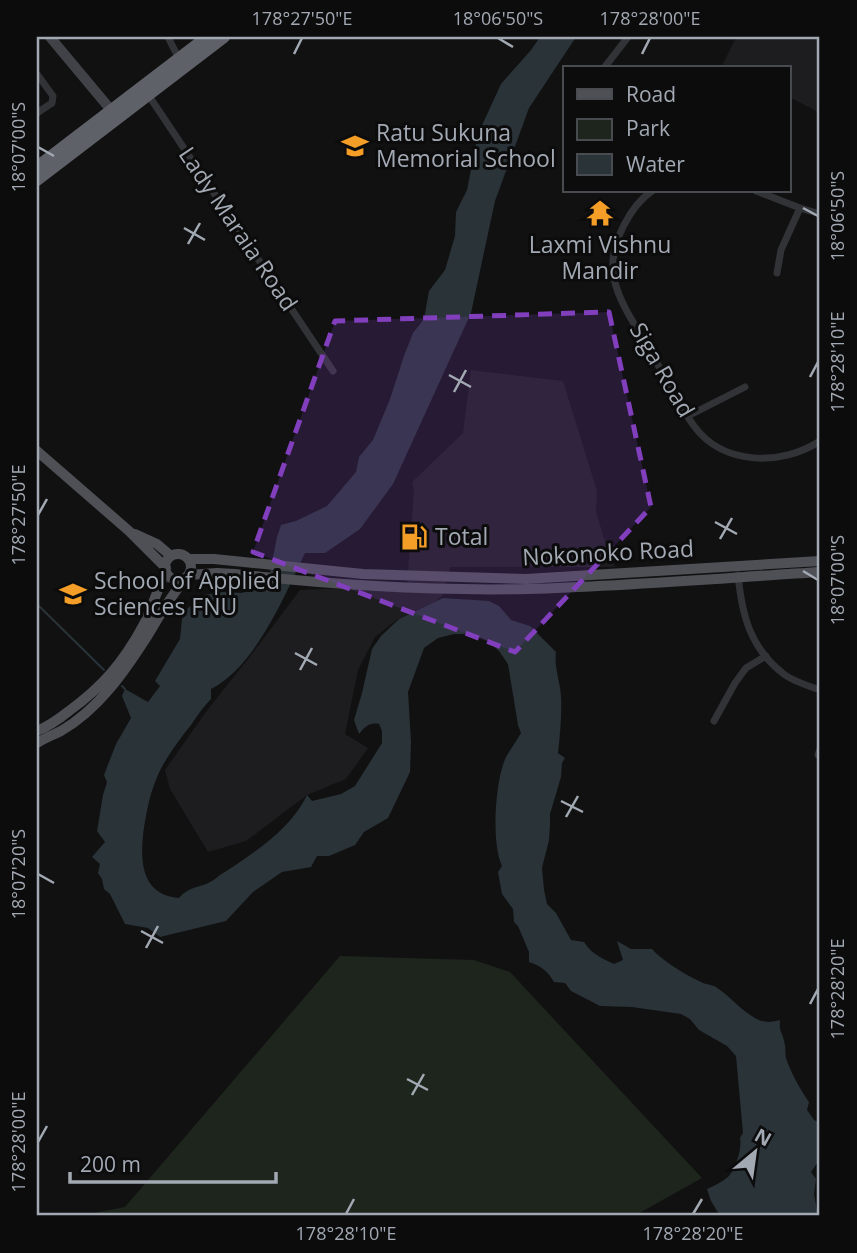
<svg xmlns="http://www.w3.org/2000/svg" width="857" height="1253" font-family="'Open Sans',sans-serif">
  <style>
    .built { fill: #1d1d1f }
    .green { fill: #1d251d }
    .water { fill: #293338 }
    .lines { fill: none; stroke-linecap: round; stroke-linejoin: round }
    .stream { stroke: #293338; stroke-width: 2 }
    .street { stroke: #323337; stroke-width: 7 }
    .secondary { stroke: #404247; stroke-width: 10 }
    .primary { stroke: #4e5056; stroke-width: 10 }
    .highway { stroke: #5e6168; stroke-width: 12 }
    .marked { fill: #813fbd; fill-opacity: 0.2; stroke: #813fbd; stroke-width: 5; stroke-dasharray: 14 9; stroke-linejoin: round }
    .ticks { fill: none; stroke: #a2a9b3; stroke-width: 2.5 }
    .labels { text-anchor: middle; stroke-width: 6; stroke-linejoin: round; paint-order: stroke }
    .poi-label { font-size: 23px; fill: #a2a9b3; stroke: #0c0c0d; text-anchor: start }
    .street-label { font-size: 23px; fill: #a2a9b3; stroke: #0c0c0d }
    .neatline { fill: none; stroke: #a2a9b3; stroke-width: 2.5 }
    .ticks-label { font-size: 18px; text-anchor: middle; fill: #a2a9b3 }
  </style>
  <rect width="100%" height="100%" fill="#111112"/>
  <path class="built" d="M 736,37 L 820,37 L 820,113 L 789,97 L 789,68 L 731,68 L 723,64 Z
    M 471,370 L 563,381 L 597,491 L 596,512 L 604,538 L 615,567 L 450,567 L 443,595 L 435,602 L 398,619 L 375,637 L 358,670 L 345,734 L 368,748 L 346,779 L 307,795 L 246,841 L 208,852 L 170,789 L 165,770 L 208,709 L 248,659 L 300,590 L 407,585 L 414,491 L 412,482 L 463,433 Z"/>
  <path class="green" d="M 340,956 L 474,960 L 510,972 L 702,1178 L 634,1216 L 78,1216 L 125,1207 Z"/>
  <path class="water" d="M 540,37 L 576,37 L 529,108 L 495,201 L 471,313 L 393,484 L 360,529 L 325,553 L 305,553 C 285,595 255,667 211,689 L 211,699 C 203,707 197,716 191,725 C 176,744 162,762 154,785 C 150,795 148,806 146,816 C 140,848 135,895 179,898 C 191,885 198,889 212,881 C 216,879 220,874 225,872 C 255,852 291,829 307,795 L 312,801 L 341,794 L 355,786 L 382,743 L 382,731 L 379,724 C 369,722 365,727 359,734 L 354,720 L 362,693 L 372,649 L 381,636 L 399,619 L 443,598 L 489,601 L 499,606 L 511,620 L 530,626 L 556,652 C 554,668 560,681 561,696 C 562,715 560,734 558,753 L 565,758 L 562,763 L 561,777 L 550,814 L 550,825 L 549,840 L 542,868 L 544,890 L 547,904 L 556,913 L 571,940 L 584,942 C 592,954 601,958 614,964 L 623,960 L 617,941 L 631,949 L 652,949 C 661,960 686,975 701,982 C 706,985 711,984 716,987 C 731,997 743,1013 759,1020 C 765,1023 774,1022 780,1020 C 779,1033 782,1031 784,1041 C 786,1047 785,1052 786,1058 C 790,1071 801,1091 809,1102 L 807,1110 L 814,1120 L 820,1123 L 820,1159 L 811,1172 L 816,1179 L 814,1194 L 818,1216 L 720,1216 L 711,1201 L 707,1189 C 714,1186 722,1182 728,1177 C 736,1168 742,1149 740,1138 L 743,1133 L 736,1056 L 727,1046 L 699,1030 L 690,1019 L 681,1014 L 632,1007 L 600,1006 L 571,991 L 565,983 L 554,982 C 548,971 541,966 529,962 L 529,952 L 518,926 L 514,922 L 513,909 L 502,894 L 498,872 L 502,866 C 491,843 495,780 506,757 C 511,749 516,741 521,733 L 518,725 L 508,664 L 499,651 L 486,640 L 472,634 L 454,634 L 438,638 L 424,648 L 408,692 L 411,742 L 410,772 L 388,818 L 364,832 L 355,845 L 329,856 L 317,856 L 311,867 L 282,872 L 253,892 L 226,921 L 160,937 L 148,928 L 125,924 L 110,894 L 104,889 L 102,879 L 98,873 L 100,864 L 92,857 L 105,842 L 97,831 L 103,795 L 107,782 L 104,775 L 116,744 L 131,718 L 122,696 L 125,689 L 148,702 L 160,686 L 155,681 L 180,639 L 182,619 L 188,608 L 204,595 L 223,592 L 241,593 L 258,589 L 269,577 L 277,537 L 281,525 L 296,521 L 327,506 L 356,472 L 359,457 L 373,440 L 390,399 L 404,356 L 413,333 L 424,319 L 429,291 L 445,270 L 455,236 L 456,212 L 467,190 L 478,134 L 501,84 L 531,50 Z"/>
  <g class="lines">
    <path class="stream" d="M 37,604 L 104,670
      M 122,686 L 125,689"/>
    <path class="street" d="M 168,37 L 179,59
      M 604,68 L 628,37
      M 37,74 L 53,96 L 52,103 L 37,113
      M 147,93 L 333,371
      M 652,191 C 630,206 611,243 613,270 C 614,297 638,329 651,352 C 665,377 677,403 694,426 C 723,466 782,466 820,441
      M 756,191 L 800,208 L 820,214
      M 777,273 L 781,250 L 800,208
      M 688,416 L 745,387
      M 738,575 C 742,615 750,649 785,675 C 795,682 809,686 820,690
      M 714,721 L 735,683 L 746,668 L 766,656
      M 818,755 L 820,749"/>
    <path class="secondary" d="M 50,37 L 116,116"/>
    <path class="primary" d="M 37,451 L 129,531 L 166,568
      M 135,534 L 157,544 L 171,556
      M165 567a13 13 0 1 1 26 0a13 13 0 1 1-26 0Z
      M 188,559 L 214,559 L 363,574 L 526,579 L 820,561
      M 188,575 L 217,573 L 235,574 C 332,585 430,591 528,589 C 625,586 723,578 820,572
      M 37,731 C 49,726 59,719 69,711 C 102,687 123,663 143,626 C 152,609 157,589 166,572
      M 37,743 C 45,738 53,735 61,731 C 99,709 125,671 148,635 C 160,615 171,595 187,577"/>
    <path class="highway" d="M 37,167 L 207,37
      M 37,180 L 224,37"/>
  </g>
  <path class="marked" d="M 609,312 L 651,507 L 515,652 L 253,552 L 335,321 Z"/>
  <path class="ticks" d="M 498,38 L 513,47M 294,54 L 302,38M 642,54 L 650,38M 38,147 L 54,156M 803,208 L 818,216M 184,228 L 205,240M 188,244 L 200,223M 449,375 L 471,387M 810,377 L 818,362M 454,392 L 466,370M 38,515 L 47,499M 715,522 L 737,534M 720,539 L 732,518M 803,571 L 818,580M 295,653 L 317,665M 300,670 L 312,648M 561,801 L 583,812M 566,817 L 578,796M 38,874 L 54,883M 141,931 L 163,943M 146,948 L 158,926M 810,1004 L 818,989M 407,1079 L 428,1090M 412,1095 L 424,1074M 38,1142 L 47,1126M 346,1214 L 354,1199M 693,1214 L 702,1199"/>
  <defs>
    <g id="school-bare" transform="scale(2.1)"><path d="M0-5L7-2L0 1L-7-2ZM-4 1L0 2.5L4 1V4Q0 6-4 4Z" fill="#f49d27" stroke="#0c0c0d" stroke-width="2.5" paint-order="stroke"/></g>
    <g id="temple-bare" transform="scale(2.1)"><path d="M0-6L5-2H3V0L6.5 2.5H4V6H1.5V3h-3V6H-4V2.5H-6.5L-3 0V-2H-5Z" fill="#f49d27" stroke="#0c0c0d" stroke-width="2.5" paint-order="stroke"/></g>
    <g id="fuel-bare" transform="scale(2.1)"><path d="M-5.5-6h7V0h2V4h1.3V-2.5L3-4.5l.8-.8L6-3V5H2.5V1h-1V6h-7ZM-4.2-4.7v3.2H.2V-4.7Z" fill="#f49d27" stroke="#0c0c0d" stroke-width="2.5" paint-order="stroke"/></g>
    <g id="university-bare" transform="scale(2.1)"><path d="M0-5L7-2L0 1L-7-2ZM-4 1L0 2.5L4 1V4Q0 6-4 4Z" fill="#f49d27" stroke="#0c0c0d" stroke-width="2.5" paint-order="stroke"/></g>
  </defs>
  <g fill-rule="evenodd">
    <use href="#school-bare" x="355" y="146"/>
    <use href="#temple-bare" x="600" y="213"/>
    <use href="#fuel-bare" x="414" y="537"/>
    <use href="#university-bare" x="73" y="594"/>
  </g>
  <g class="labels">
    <g class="poi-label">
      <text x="376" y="141">Ratu Sukuna<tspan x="376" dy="26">Memorial School</tspan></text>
      <text x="600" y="253" text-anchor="middle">Laxmi Vishnu<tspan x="600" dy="26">Mandir</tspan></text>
      <text x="435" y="545">Total</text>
      <text x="94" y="589">School of Applied<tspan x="94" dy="26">Sciences FNU</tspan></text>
    </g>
    <g class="street-label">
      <text transform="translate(238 229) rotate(56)" y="8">Lady Maraia Road</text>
      <text transform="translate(662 370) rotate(60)" y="8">Siga Road</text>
      <text transform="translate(608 553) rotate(-3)" y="8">Nokonoko Road</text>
    </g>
  </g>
  <rect width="857" height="1253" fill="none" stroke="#0c0c0d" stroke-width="77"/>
  <rect x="563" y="66" width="228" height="126" fill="#0c0c0d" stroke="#484b4f" stroke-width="2"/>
  <rect x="577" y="89" width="35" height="10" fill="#4e5056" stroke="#484b4f" stroke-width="2"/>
  <text x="626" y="102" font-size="21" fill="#a2a9b3">Road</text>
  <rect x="577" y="119" width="35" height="21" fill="#1d251d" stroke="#484b4f" stroke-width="2"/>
  <text x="626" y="136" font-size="21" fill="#a2a9b3">Park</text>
  <rect x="577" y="154" width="35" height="21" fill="#293338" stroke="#484b4f" stroke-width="2"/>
  <text x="626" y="172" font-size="21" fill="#a2a9b3">Water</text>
  <g transform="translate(755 1152) rotate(29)" stroke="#0c0c0d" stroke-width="5" paint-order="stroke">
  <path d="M0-5L12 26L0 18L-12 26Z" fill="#a2a9b3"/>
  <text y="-10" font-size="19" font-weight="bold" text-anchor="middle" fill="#a2a9b3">N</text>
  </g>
  <path d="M70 1172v10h206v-10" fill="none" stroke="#a2a9b3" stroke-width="3.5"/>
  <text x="80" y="1172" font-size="21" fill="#a2a9b3" stroke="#0c0c0d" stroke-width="5" paint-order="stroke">200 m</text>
  <rect x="38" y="38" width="780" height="1176" class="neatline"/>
  <g class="ticks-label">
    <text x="302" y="25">178°27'50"E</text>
    <text x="498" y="25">18°06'50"S</text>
    <text x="650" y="25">178°28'00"E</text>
    <text transform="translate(19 147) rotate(-90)" y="6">18°07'00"S</text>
    <text transform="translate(838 216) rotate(-90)" y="6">18°06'50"S</text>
    <text transform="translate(838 362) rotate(-90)" y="6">178°28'10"E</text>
    <text transform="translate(19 515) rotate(-90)" y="6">178°27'50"E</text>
    <text transform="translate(838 580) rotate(-90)" y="6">18°07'00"S</text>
    <text transform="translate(19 874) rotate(-90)" y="6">18°07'20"S</text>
    <text transform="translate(838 989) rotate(-90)" y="6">178°28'20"E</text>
    <text transform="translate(19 1142) rotate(-90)" y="6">178°28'00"E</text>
    <text x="346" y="1240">178°28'10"E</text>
    <text x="693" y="1240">178°28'20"E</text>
  </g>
</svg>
